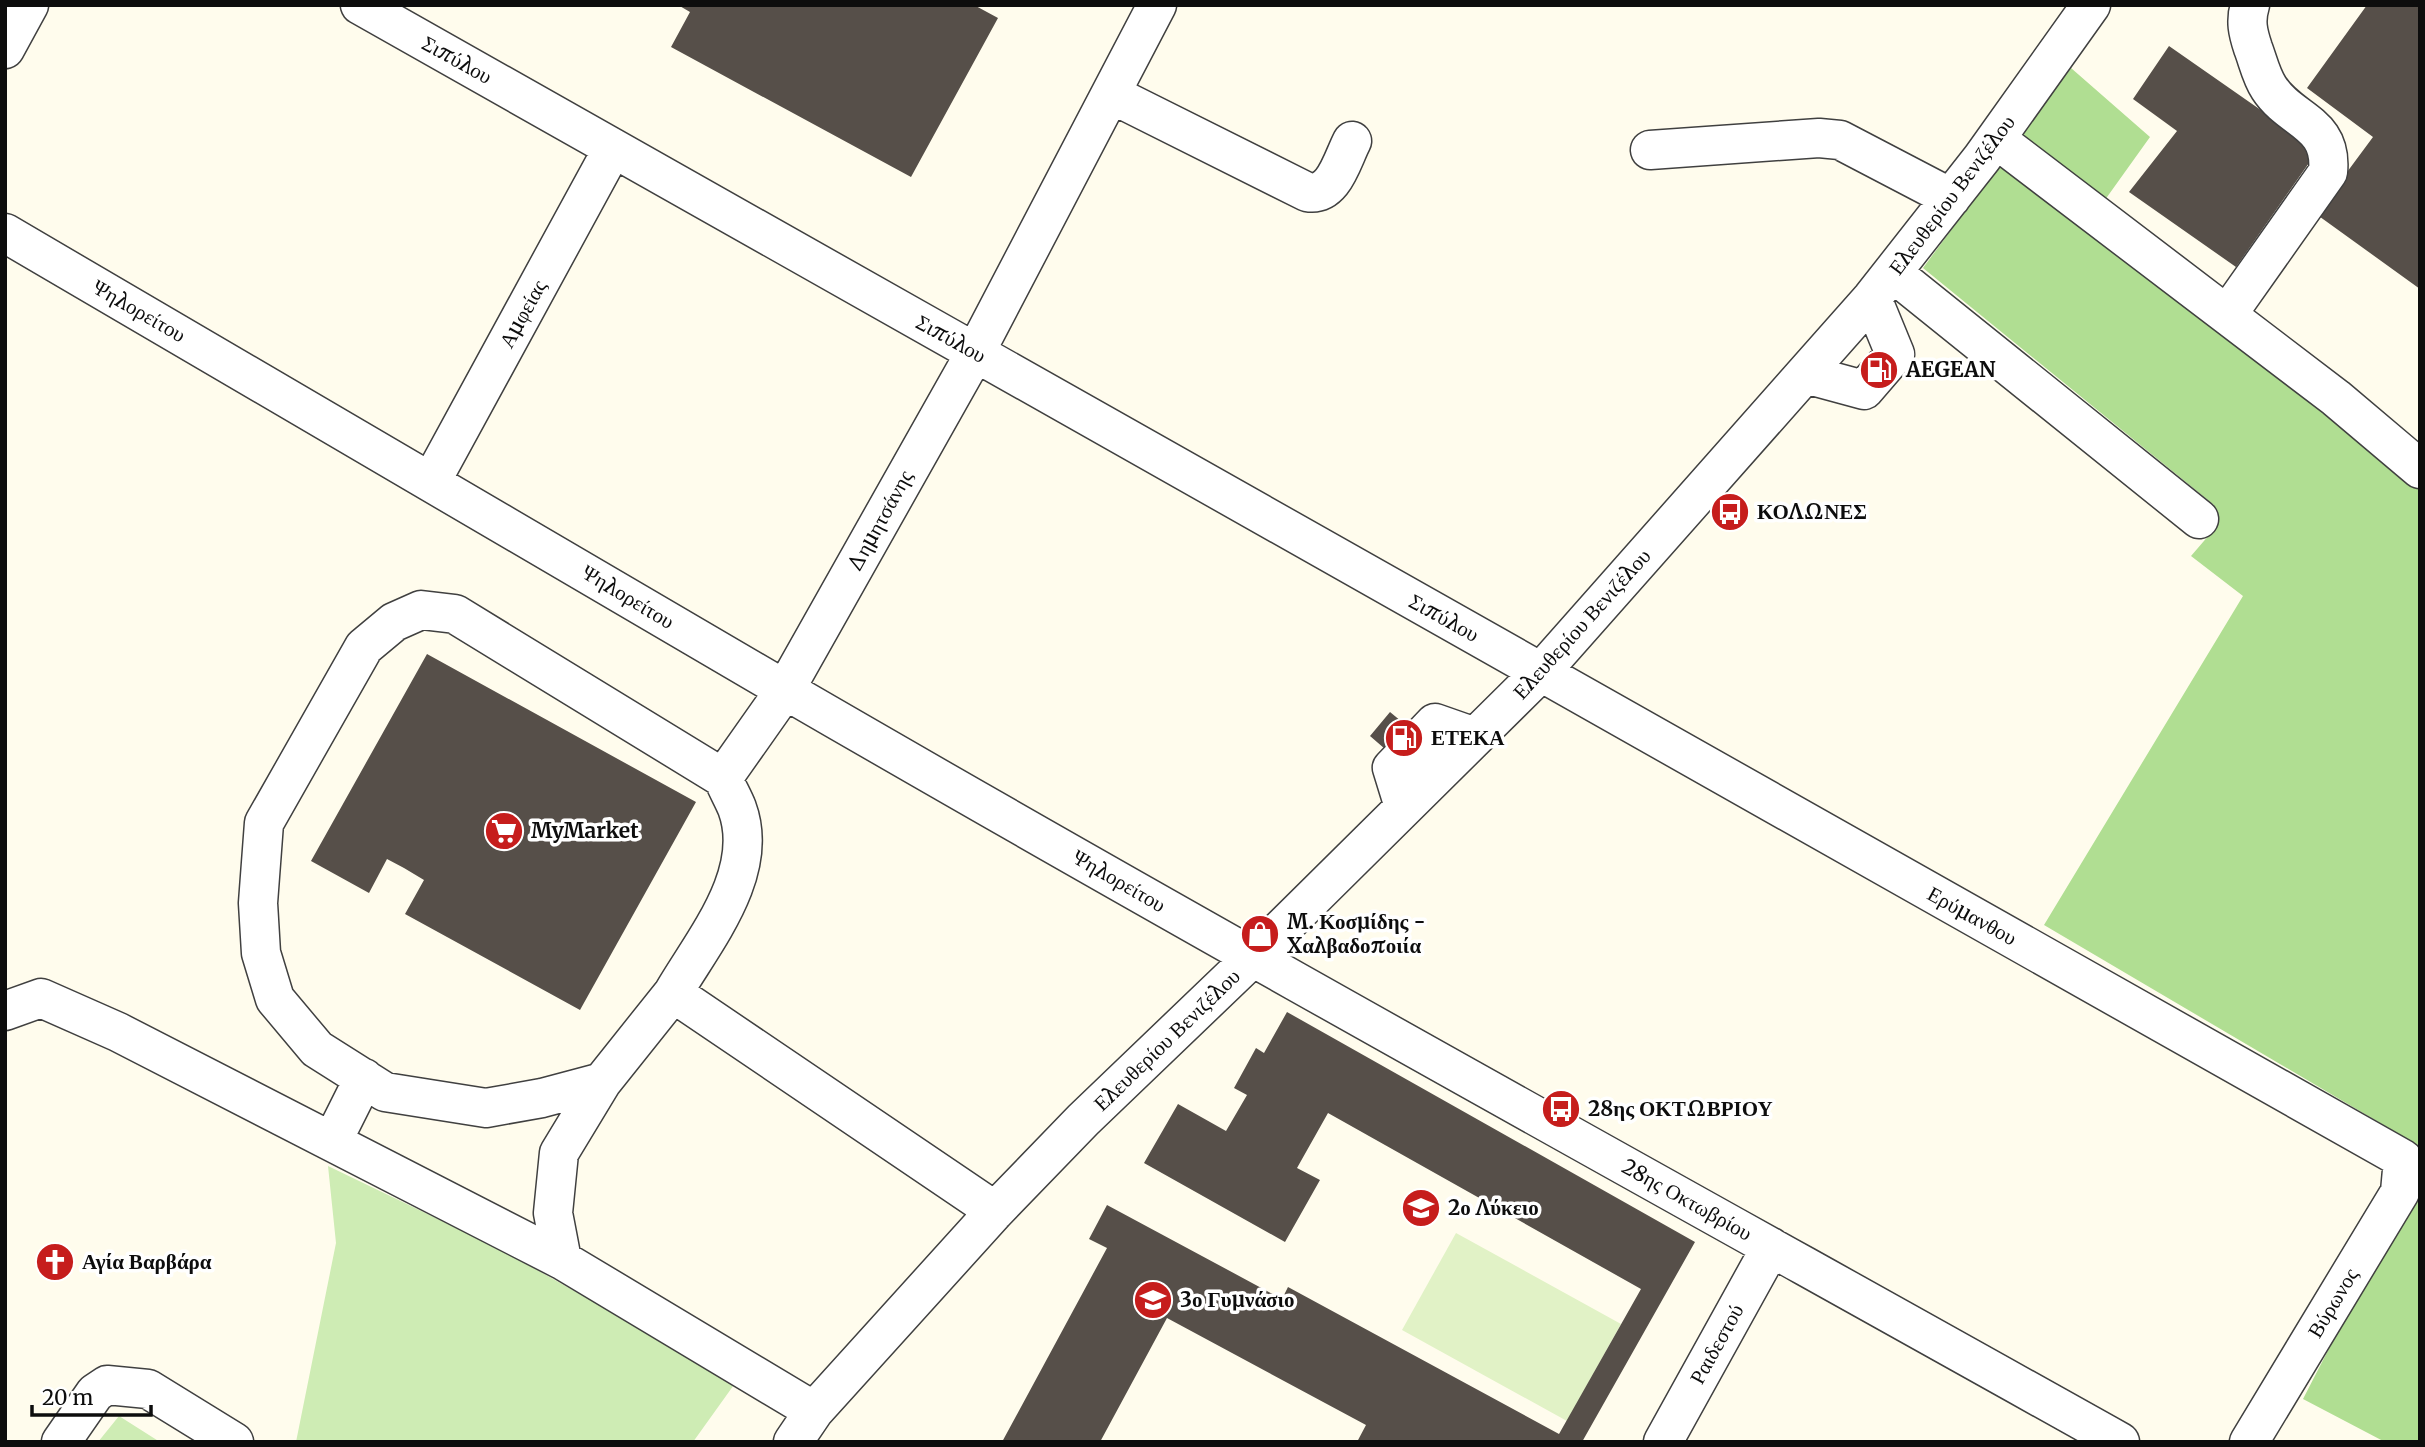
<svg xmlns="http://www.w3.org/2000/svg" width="2425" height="1447" font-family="Merriweather,serif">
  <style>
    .green { fill: #ceecb4 }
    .forest { fill: #b0de92 }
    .pitch { fill: #e1f2c6 }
    .building { fill: #564f49 }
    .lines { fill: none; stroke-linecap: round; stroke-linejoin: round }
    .minor-casing { stroke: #404040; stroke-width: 41 }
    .minor { stroke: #fff; stroke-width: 38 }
    .labels { text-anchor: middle; stroke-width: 7; stroke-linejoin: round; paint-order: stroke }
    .street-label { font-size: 21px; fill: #0d0d0d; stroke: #fff }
    .poi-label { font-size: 21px; font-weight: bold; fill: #0d0d0d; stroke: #fff; text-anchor: start }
  </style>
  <rect width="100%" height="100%" fill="#fffced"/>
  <path class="green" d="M 328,1166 L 498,1248 L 736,1382 L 693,1442 L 296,1442 L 336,1243 Z
    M 119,1416 L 160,1442 L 98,1442 Z"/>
  <path class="forest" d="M 2071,68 L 2150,137 L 2087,225 L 2420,485 L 2420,1161 L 2414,1143 L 2044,925 L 2243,596 L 2191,556 L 2216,527 L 2214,505 L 1923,268 Z
    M 2420,1172 L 2420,1442 L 2385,1442 L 2303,1399 Z"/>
  <path class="pitch" d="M 1456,1233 L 1621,1324 L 1567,1421 L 1402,1330 Z"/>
  <path class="building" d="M 678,5 L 974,5 L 998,18 L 911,177 L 671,47 L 690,12 Z
    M 2367,5 L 2420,5 L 2420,289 L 2316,214 L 2373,137 L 2307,88 Z
    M 2169,46 L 2318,150 L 2236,267 L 2129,192 L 2177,131 L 2133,99 Z
    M 427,654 L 696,802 L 580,1010 L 405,914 L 424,880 L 404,868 L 387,859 L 369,893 L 311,861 Z
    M 1390,712 L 1413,731 L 1392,755 L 1370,736 Z
    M 1287,1012 L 1695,1242 L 1582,1442 L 1357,1442 L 1366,1425 L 1167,1318 L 1100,1442 L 1002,1442 L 1107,1248 L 1089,1239 L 1107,1205 L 1282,1299 L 1288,1287 L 1559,1434 L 1641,1289 L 1328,1113 L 1297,1168 L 1320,1180 L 1285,1242 L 1144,1163 L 1178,1104 L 1226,1131 L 1247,1095 L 1234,1088 L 1256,1048 L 1264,1053 Z"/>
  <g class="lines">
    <g class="minor-casing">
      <path id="minor" d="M 360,5 L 2403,1159 L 2400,1192 L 2249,1442
        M 5,49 L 29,5
        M 1111,94 L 1307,192 C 1334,197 1342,160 1352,141
        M 1996,139 L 2336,398 L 2420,469
        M 1650,150 L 1819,138 L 1840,140 L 1951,198
        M 5,233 C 267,385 526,540 787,691 C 1228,947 1675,1193 2120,1442
        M 1893,273 L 2199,519
        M 2227,315 L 2328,172 C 2333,122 2291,122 2269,88 C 2261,76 2258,61 2253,48 C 2248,33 2245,21 2250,5
        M 1805,374 L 1864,390 L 1895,354 L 1872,298
        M 432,480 L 613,148
        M 723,778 L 785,690 L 975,353 L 1157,5
        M 1404,807 L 1392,768 L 1435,723 L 1475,737
        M 5,1011 L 41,998 L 118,1032 L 562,1260 L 814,1411
        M 602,1082 L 542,1098 L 486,1108 L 385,1092 L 317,1049 L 275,999 L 261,953 L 258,903 L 264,823 L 364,647 L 394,622 L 421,610 L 455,614 L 723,778 C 727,788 733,798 737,808 C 761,873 704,940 673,993
        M 332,1142 L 364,1078
        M 562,1260 L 553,1213 L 559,1153 L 602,1082 L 673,993 L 995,1211
        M 61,1442 L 95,1393 L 107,1385 L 148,1389 L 234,1442
        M 793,1442 L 814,1411 L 995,1211 L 1083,1120 L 1253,957 L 1541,672 L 1872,298 L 1982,158 L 2091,5
        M 1663,1442 L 1771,1247"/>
    </g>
    <use href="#minor" class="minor"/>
  </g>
  <defs>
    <g id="fuel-disc" transform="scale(2.0125)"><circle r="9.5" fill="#c61d1c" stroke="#fff"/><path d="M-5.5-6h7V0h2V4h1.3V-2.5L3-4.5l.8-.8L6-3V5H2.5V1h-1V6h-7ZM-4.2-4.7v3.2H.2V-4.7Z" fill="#fff"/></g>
    <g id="bus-disc" transform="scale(2.0125)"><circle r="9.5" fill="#c61d1c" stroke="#fff"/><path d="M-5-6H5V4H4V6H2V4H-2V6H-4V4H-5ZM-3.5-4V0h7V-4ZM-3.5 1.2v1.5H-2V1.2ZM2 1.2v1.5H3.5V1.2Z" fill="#fff"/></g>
    <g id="supermarket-disc" transform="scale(2.0125)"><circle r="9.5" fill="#c61d1c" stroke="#fff"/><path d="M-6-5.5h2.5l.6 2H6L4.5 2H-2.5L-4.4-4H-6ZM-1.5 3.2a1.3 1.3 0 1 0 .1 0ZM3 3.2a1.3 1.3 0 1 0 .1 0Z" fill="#fff"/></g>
    <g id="shop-disc" transform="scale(2.0125)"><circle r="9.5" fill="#c61d1c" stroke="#fff"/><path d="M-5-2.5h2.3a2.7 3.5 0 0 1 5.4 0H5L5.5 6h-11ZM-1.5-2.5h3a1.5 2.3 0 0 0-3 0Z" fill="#fff"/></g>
    <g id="school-disc" transform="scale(2.0125)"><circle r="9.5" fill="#c61d1c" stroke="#fff"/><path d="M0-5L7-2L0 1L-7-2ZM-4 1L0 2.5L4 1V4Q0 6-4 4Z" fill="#fff"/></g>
    <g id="church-disc" transform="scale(2.0125)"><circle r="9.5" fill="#c61d1c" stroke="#fff"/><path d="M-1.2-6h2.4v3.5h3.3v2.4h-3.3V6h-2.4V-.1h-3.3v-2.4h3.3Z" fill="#fff"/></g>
  </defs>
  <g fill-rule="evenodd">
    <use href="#fuel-disc" x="1879" y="370"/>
    <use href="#bus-disc" x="1730" y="512"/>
    <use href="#fuel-disc" x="1404" y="738"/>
    <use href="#supermarket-disc" x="504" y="831"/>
    <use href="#shop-disc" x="1260" y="934"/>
    <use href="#bus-disc" x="1561" y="1109"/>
    <use href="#school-disc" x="1421" y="1208"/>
    <use href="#church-disc" x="55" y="1262"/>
    <use href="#school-disc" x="1153" y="1300"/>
  </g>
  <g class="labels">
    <g class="street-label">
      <text transform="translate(457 60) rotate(29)" y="7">Σιπύλου</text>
      <text transform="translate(1952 195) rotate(-53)" y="7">Ελευθερίου Βενιζέλου</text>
      <text transform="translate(139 311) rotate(30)" y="7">Ψηλορείτου</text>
      <text transform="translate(523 314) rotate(-61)" y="7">Αμφείας</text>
      <text transform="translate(951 339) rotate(29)" y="7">Σιπύλου</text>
      <text transform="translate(880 521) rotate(-61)" y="7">Δημητσάνης</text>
      <text transform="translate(628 597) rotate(31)" y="7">Ψηλορείτου</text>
      <text transform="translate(1444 618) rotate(29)" y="7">Σιπύλου</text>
      <text transform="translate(1582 624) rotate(-48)" y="7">Ελευθερίου Βενιζέλου</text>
      <text transform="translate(1119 881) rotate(30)" y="7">Ψηλορείτου</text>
      <text transform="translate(1972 916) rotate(29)" y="7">Ερύμανθου</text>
      <text transform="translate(1167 1040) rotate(-44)" y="7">Ελευθερίου Βενιζέλου</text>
      <text transform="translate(1687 1200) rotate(29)" y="7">28ης Οκτωβρίου</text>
      <text transform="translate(2333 1303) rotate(-59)" y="7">Βύρωνος</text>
      <text transform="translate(1717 1344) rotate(-61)" y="7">Ραιδεστού</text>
    </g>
    <g class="poi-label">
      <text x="1906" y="377">AEGEAN</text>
      <text x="1757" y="519">ΚΟΛΩΝΕΣ</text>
      <text x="1431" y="745">ΕΤΕΚΑ</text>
      <text x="531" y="838">MyMarket</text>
      <text x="1287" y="929">Μ. Κοσμίδης -<tspan x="1287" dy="24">Χαλβαδοποιία</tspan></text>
      <text x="1588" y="1116">28ης ΟΚΤΩΒΡΙΟΥ</text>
      <text x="1448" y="1215">2ο Λύκειο</text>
      <text x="82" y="1269">Αγία Βαρβάρα</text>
      <text x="1180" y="1307">3ο Γυμνάσιο</text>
    </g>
  </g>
  <rect width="2425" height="1447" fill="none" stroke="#0d0d0d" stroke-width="14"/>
  <path d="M32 1405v10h119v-10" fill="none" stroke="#0d0d0d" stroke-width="3.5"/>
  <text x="42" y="1405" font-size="21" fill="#0d0d0d" stroke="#ffffff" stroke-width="5" paint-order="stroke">20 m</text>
</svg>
